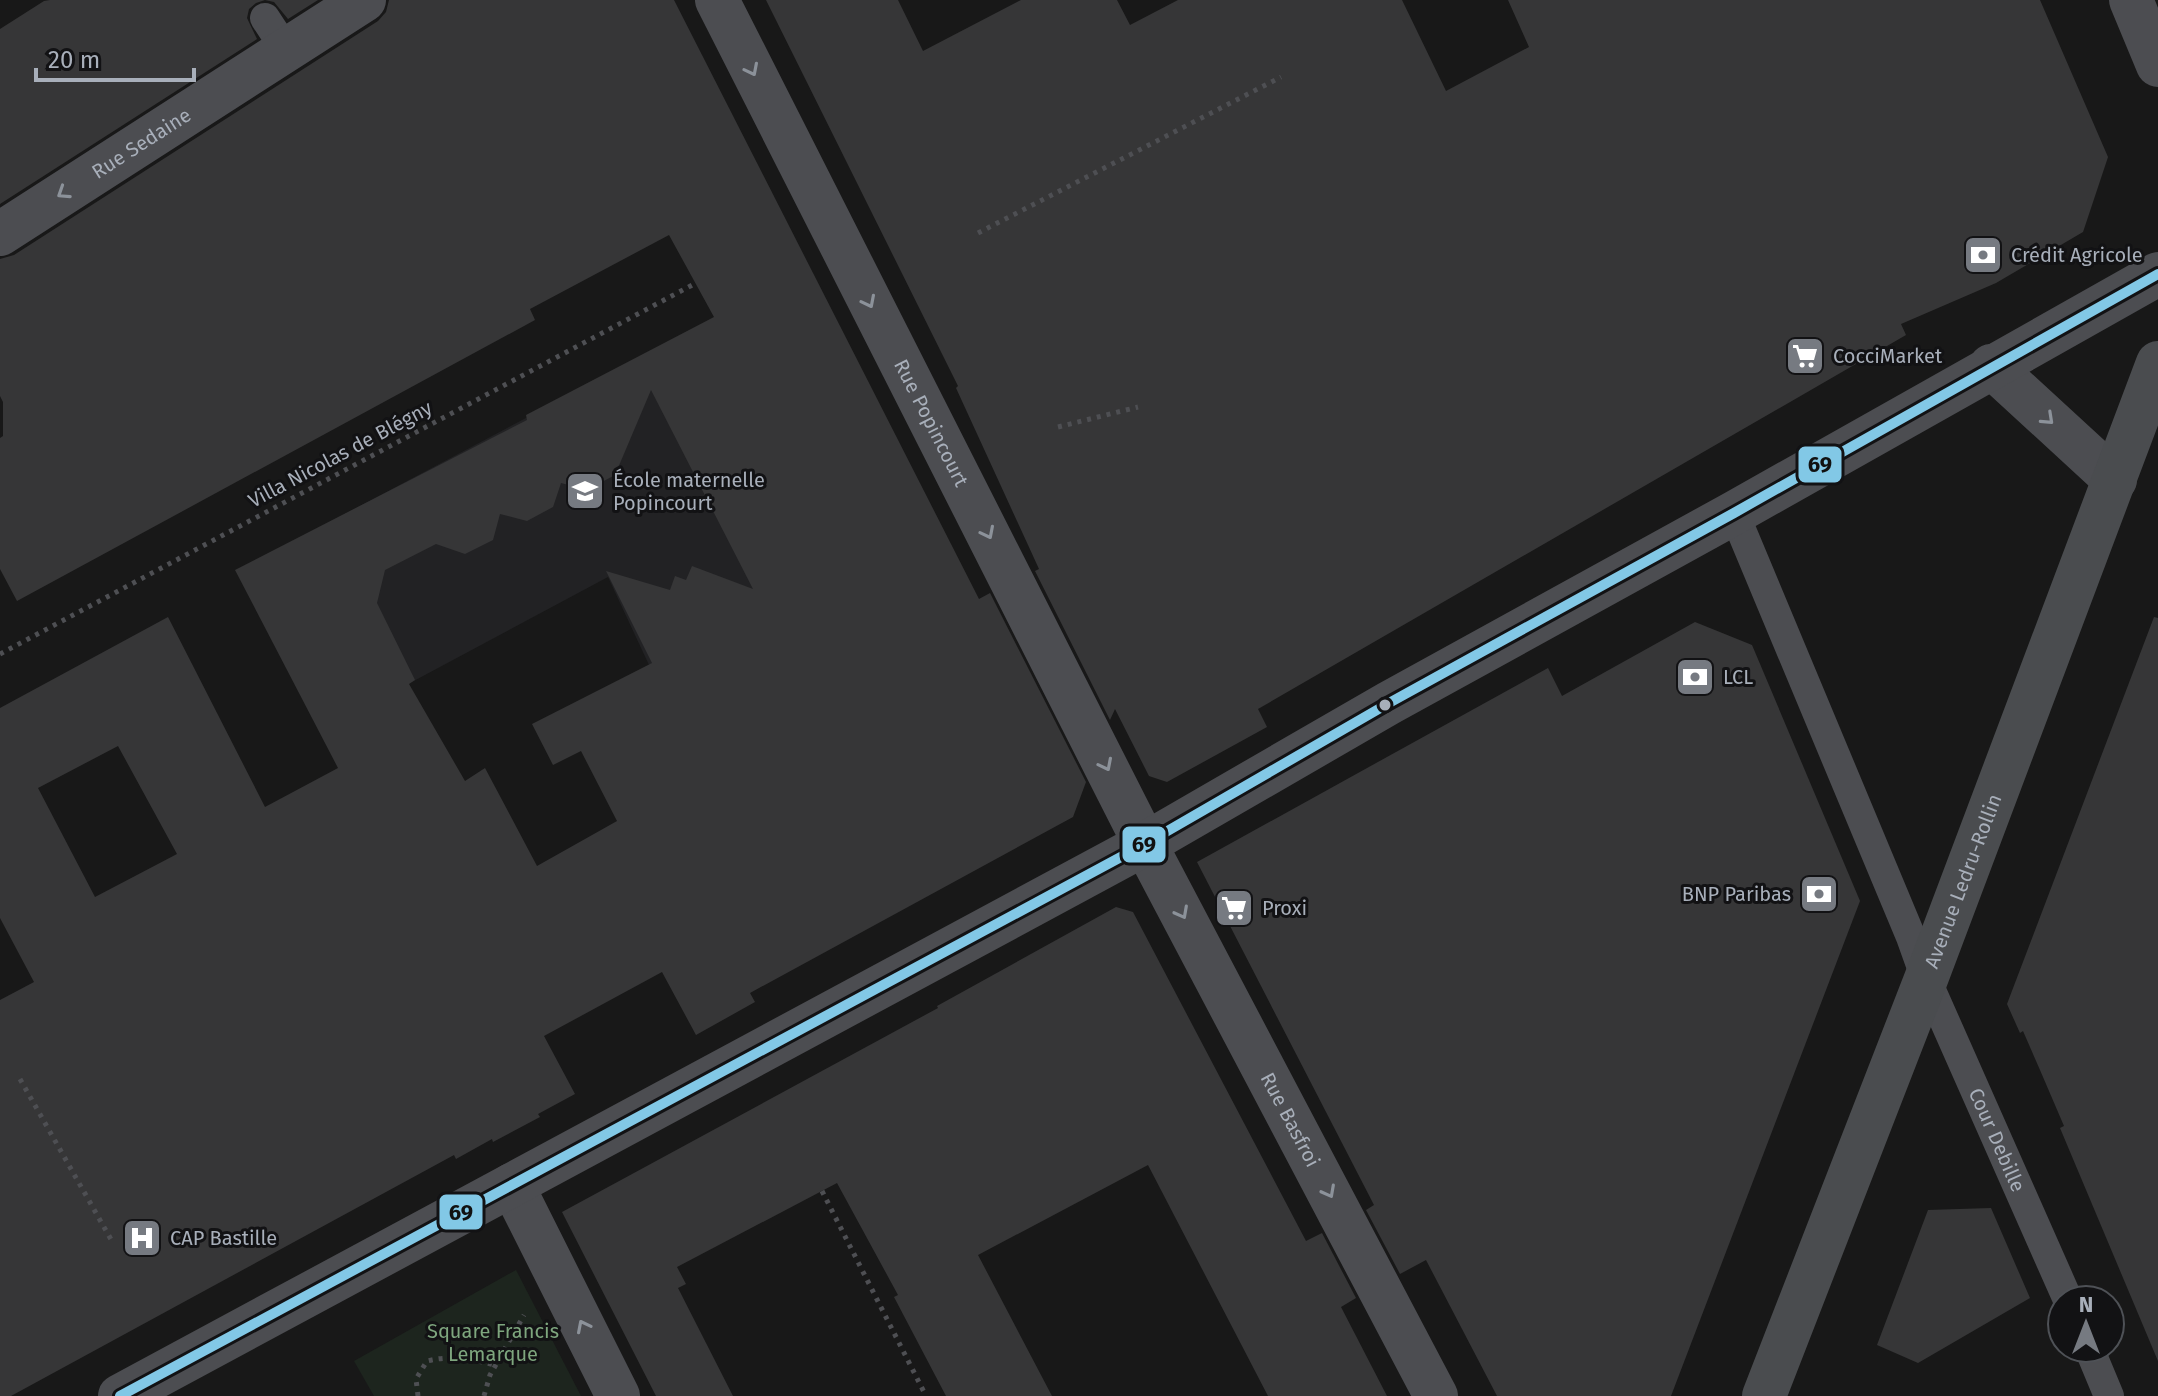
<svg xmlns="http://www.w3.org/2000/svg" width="2158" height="1396" font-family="'Fira Sans',sans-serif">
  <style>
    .built { fill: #222224 }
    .green { fill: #1d251e }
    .building { fill: #363637; fill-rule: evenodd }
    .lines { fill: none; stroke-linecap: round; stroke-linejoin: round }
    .path { stroke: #4e4f53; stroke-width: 5; stroke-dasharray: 4 6; stroke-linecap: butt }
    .lane { stroke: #4c4d51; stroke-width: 30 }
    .street { stroke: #4c4d51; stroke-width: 44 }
    .secondary { stroke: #4a4c4f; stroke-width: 44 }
    .bus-1-casing { stroke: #121214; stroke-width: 16 }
    .bus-1 { stroke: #82c8e6; stroke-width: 10 }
    .oneway { stroke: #8c929a }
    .bus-dot { fill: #a8afba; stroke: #121214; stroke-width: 3 }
    .labels { text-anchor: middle; stroke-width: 6; stroke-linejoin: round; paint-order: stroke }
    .street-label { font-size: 20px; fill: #a8afba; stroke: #121214 }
    .poi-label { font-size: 20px; fill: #a8afba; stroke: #121214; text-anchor: start }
    .park-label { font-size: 20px; fill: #7ea67e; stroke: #121214 }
    .line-badge { stroke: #121214; stroke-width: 3 }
    .pale-badge-label { font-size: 22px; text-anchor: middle; font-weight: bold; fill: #111 }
  </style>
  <rect width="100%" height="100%" fill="#181818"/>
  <path class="built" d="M 809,268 L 823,573 L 649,665 L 608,577 L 367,706 L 275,551 Z"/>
  <path class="green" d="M 516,1270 L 581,1396 L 374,1396 L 354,1361 Z"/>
  <path class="building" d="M 50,0 L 318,0 L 288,19 L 274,2 L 265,0 L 256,3 L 249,9 L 247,18 L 257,39 L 0,204 L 0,29 L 44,1 Z
    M 389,0 L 674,0 L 979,599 L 990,593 L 1086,782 L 1073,817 L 750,993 L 755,1002 L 696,1035 L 662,972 L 544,1036 L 575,1094 L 538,1114 L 540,1117 L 493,1142 L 492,1139 L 456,1159 L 454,1155 L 11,1396 L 0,1396 L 0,1000 L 34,982 L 0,918 L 0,708 L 168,617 L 265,807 L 338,768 L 235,570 L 527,420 L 526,415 L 714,317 L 669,235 L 530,309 L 535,320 L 17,601 L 0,569 L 0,438 L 3,436 L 3,402 L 0,396 L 0,259 L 14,255 L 378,21 L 386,12 ZM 651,390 L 753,589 L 692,566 L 686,580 L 675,576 L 670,590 L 606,571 L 652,663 L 532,724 L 553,765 L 581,751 L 617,821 L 537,866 L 485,768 L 465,781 L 409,684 L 415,680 L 377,603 L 385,570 L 436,544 L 465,554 L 493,540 L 500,514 L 527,521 L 553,507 L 561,483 L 587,490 L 615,475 ZM 118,746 L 177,854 L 95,897 L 38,788 Z
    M 766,0 L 898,0 L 923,51 L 1021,0 L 1117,0 L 1130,25 L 1178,0 L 1402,0 L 1446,91 L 1529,47 L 1508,0 L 2040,0 L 2108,157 L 2083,232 L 1996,283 L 1901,324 L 1906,335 L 1258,709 L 1267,727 L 1167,782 L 1149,776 L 1115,709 L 1110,720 L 1035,571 L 1039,569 L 956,388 L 958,386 Z
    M 2154,617 L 2158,618 L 2158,1361 L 2060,1128 L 2064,1126 L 2040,1070 L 2023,1031 L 2020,1033 L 2007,1004 Z
    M 1695,622 L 1752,645 L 1860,901 L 1671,1396 L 1497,1396 L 1426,1260 L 1400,1274 L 1366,1210 L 1374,1205 L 1197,862 L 1548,668 L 1562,696 Z
    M 1116,907 L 1133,912 L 1306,1241 L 1322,1233 L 1356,1298 L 1341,1307 L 1387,1396 L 1268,1396 L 1148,1165 L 978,1255 L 1052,1396 L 946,1396 L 894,1297 L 898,1295 L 837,1183 L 677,1267 L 686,1284 L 678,1288 L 733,1396 L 656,1396 L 562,1212 L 938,1008 L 937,1006 Z
    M 1991,1208 L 2030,1298 L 1918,1363 L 1877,1345 L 1928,1210 Z"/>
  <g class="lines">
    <path class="path" d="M 978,233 L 1281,77
      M 1058,427 L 1138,407
      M 0,654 L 696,283
      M 20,1079 L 113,1243
      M 822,1191 L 926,1396
      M 418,1396 L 416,1379 L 427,1361 C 451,1355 471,1359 495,1365
      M 484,1396 L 490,1375 L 524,1315"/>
    <g class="lane">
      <path d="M 265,18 L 286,50"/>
      <path id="s1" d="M 1734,513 L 1911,937 L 1926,979 L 2068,1300"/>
      <path d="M 2089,1348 L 2109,1396"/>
    </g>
    <g class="street">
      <path id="s2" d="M 717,0 L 1145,844 L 1436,1396"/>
      <path d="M 2131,0 L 2158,65"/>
      <path id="s3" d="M 0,234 L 364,0"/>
      <path d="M 1991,366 L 2115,480"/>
      <path d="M 512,1185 L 618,1396"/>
      <path d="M 120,1396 L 1145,844 L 1389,703 L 1734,513 L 2158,274"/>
    </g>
    <path class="secondary" id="s4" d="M 1764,1396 L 1926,979 L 2158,363"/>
    <g class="bus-1-casing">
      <path id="bus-1" d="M 120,1396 L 1145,844 L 1389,703 L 1734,513 L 2158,274"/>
    </g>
    <use href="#bus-1" class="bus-1"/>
  </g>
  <defs><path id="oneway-chevron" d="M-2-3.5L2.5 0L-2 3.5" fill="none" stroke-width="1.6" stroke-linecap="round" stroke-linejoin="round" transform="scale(2)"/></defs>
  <g class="oneway">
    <use href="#oneway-chevron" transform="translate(752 70) rotate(63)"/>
    <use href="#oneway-chevron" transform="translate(63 193) rotate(147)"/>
    <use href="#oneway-chevron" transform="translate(869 302) rotate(63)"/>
    <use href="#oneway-chevron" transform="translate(2048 419) rotate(43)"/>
    <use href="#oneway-chevron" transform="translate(988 533) rotate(63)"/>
    <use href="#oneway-chevron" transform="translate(1106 765) rotate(63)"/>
    <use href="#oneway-chevron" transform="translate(1182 913) rotate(62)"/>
    <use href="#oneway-chevron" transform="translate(1329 1192) rotate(62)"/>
    <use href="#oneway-chevron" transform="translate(583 1326) rotate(-117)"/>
  </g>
  <defs>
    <g id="bank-square" transform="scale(2)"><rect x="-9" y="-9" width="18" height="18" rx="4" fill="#767a81" stroke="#121214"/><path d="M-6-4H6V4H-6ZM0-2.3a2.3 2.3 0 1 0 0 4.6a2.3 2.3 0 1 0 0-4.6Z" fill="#fff"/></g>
    <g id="supermarket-square" transform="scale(2)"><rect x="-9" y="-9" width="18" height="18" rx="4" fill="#767a81" stroke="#121214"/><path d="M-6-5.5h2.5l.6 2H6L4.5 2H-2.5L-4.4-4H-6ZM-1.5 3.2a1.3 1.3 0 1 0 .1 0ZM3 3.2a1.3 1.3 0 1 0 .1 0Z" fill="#fff"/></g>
    <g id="school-square" transform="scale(2)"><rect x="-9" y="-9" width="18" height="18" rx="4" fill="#767a81" stroke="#121214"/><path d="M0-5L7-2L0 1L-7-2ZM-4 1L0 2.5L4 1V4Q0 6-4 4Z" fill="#fff"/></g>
    <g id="hospital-square" transform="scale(2)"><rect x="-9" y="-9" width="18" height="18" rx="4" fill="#767a81" stroke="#121214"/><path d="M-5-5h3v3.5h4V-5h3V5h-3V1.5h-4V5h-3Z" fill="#fff"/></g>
  </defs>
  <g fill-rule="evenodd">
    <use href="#bank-square" x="1983" y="255"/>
    <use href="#supermarket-square" x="1805" y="356"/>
    <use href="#school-square" x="585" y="491"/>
    <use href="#bank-square" x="1695" y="677"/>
    <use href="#bank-square" x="1819" y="894"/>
    <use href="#supermarket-square" x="1234" y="908"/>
    <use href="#hospital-square" x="142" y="1238"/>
  </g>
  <circle class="bus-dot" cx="1385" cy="705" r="7"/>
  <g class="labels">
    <g class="street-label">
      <text dy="7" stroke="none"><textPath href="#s3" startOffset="168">Rue Sedaine</textPath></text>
      <text dy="7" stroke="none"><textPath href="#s2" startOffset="474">Rue Popincourt</textPath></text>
      <text transform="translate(340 454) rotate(-28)" y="7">Villa Nicolas de Blégny</text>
      <text dy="7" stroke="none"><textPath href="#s4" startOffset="552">Avenue Ledru-Rollin</textPath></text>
      <text dy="7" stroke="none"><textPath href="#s2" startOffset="1258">Rue Basfroi</textPath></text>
      <text dy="7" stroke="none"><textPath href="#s1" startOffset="680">Cour Debille</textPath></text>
    </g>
    <g class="poi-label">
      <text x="2011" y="262">Crédit Agricole</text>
      <text x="1833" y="363">CocciMarket</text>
      <text x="613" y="487">École maternelle<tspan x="613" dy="23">Popincourt</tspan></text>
      <text x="1723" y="684">LCL</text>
      <text x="1791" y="901" text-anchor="end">BNP Paribas</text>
      <text x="1262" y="915">Proxi</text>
      <text x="170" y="1245">CAP Bastille</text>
    </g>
    <g class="park-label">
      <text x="493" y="1338">Square Francis<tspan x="493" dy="23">Lemarque</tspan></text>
    </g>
  </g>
  <g class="line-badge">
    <rect x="1797" y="445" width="46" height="39" rx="8" fill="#82c8e6"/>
    <rect x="1121" y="825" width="46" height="39" rx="8" fill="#82c8e6"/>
    <rect x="438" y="1193" width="46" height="38" rx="8" fill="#82c8e6"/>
  </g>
  <g class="pale-badge-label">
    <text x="1820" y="472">69</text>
    <text x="1144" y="852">69</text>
    <text x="461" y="1220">69</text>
  </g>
  <g transform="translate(2086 1324)"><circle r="38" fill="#121214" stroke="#4e5156" stroke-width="2"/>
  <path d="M0-6L14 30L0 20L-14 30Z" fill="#767a81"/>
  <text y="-12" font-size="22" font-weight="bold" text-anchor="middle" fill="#a8afba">N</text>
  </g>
  <path d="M36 68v12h158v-12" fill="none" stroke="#a8afba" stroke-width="4"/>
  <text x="48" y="68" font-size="24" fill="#a8afba" stroke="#121214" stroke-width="6" paint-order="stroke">20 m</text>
</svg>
